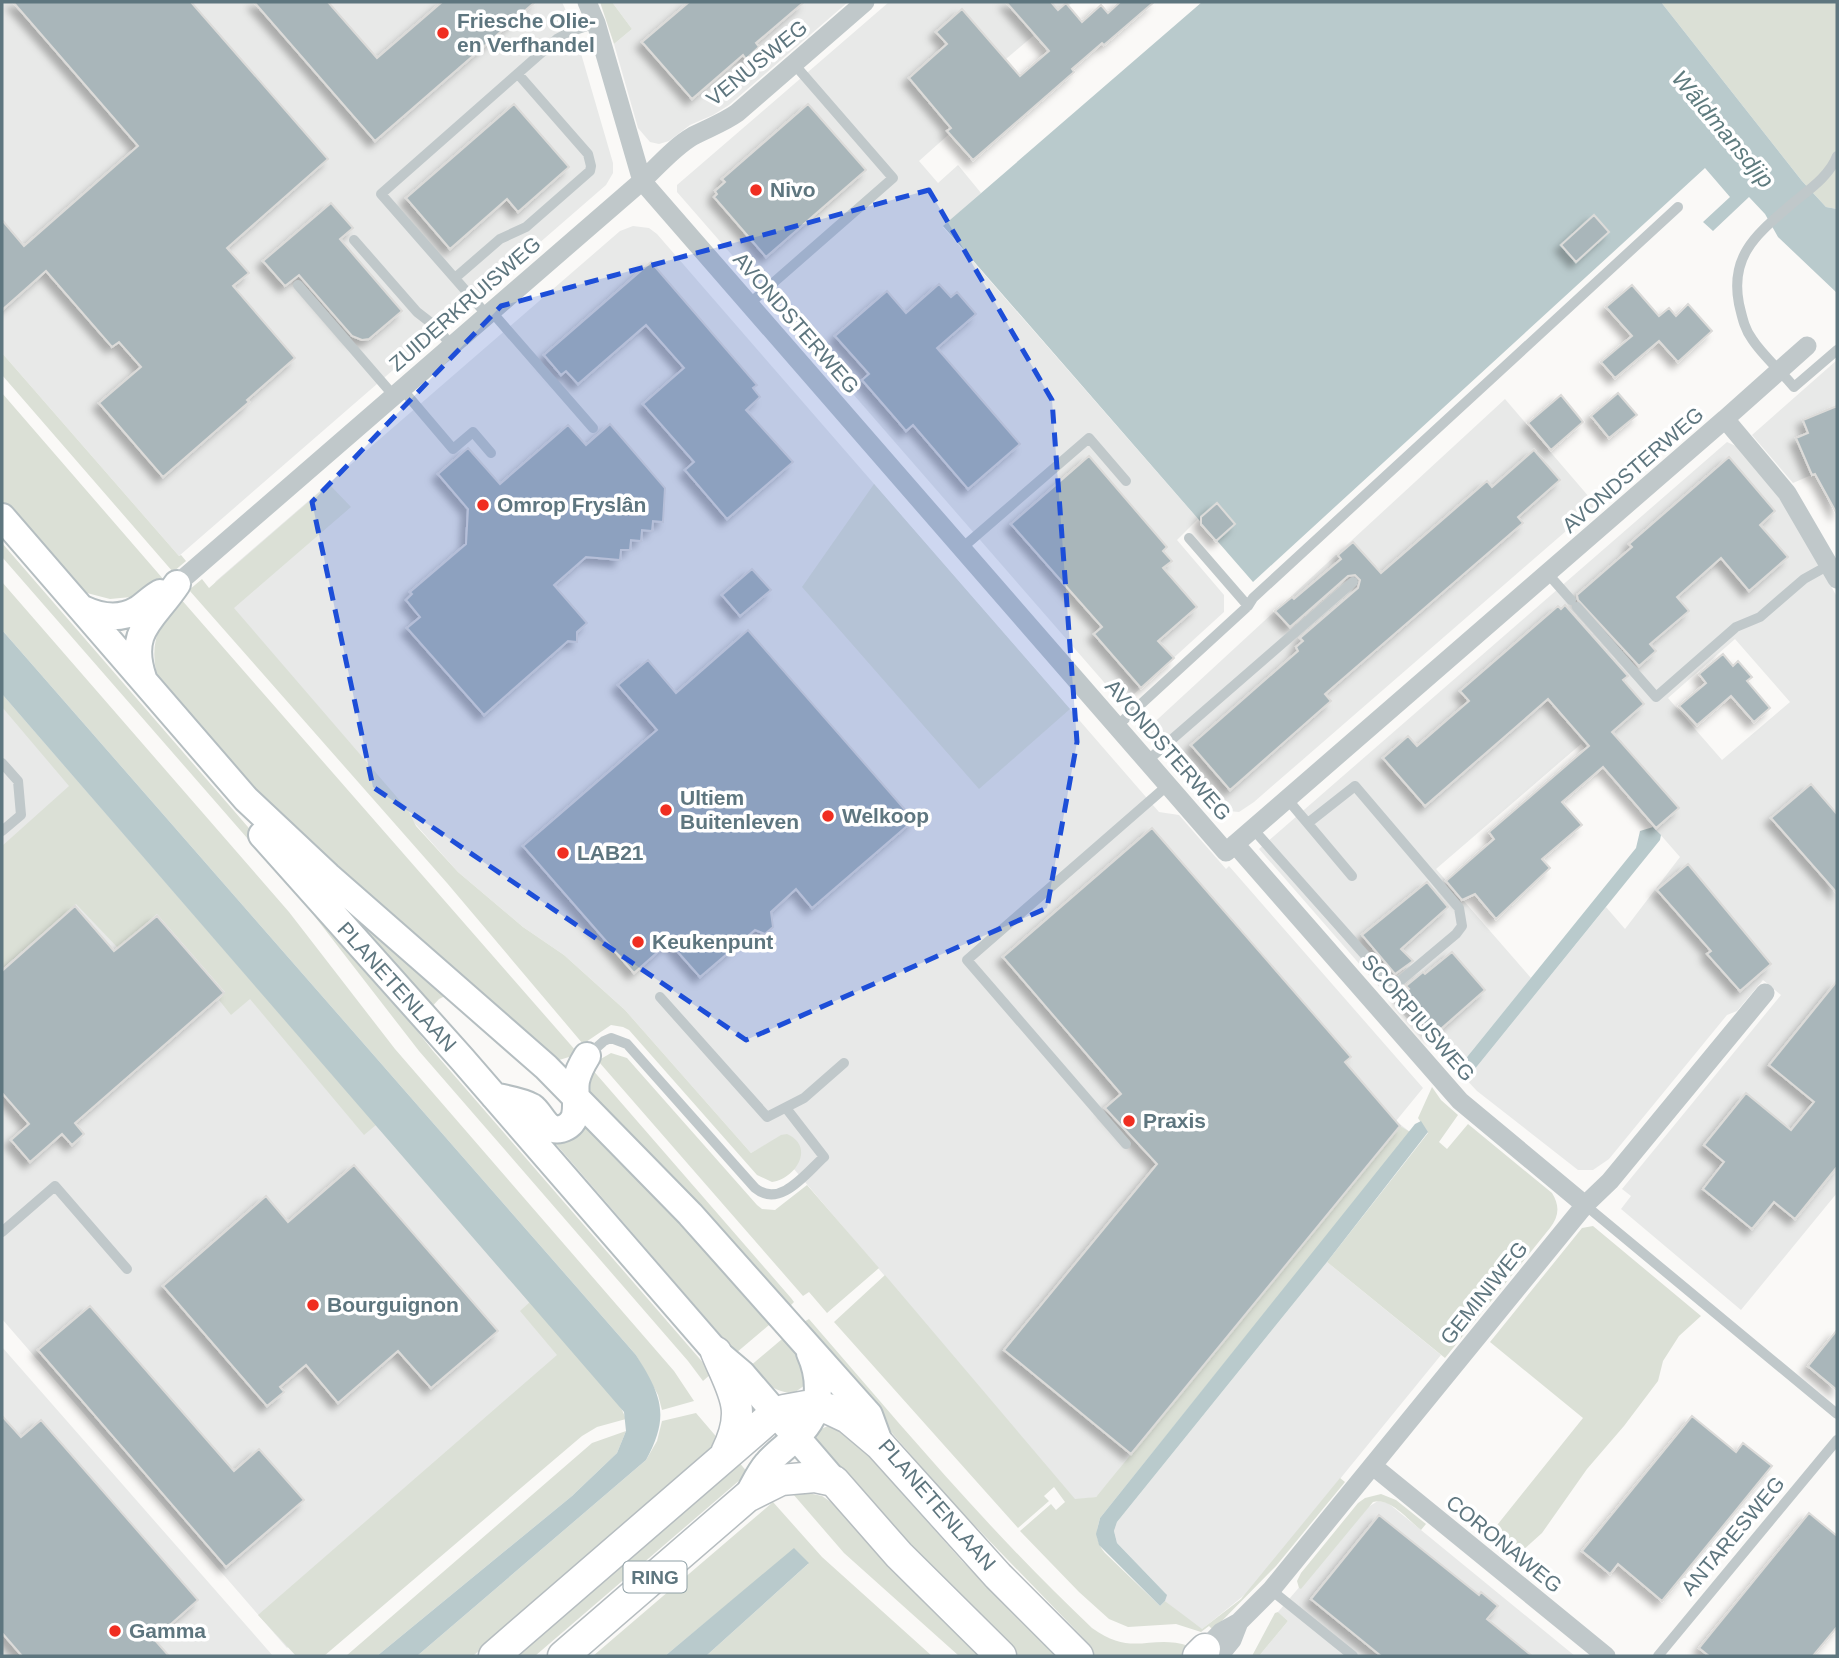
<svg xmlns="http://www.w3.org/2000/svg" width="1839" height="1658" font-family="Arial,sans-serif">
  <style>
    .built { fill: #e8e9e8; fill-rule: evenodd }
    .green { fill: #dbe0d6 }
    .water { fill: #b9cacc }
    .building { fill: #a9b6ba; stroke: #dcdbd9; stroke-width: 2; filter: url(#shadow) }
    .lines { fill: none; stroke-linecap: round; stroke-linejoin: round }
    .secondary-casing { stroke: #b5bec1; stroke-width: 30 }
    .primary-casing { stroke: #b6bdc0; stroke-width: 33 }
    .lane { stroke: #c0c8ca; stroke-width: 10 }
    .street { stroke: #c0c8ca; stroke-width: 19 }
    .secondary { stroke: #fff; stroke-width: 26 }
    .primary { stroke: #fff; stroke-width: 30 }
    .marked { fill: #1d4ed8; fill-opacity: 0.2; stroke: #1d4ed8; stroke-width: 5; stroke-dasharray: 14 9; stroke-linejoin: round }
    .poi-dot { fill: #f02e21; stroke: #fff; stroke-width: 2.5 }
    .labels { text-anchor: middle; stroke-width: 7; stroke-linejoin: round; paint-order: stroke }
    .shield { fill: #fff; stroke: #8e9fa5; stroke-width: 2 }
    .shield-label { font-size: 19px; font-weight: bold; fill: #5e767f }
    .poi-label { font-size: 21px; font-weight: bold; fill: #5e767f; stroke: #fff; text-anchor: start }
    .street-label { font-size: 21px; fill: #5e767f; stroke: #fff }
    .water-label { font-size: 23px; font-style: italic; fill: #5e7b7e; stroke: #fff }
  </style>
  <defs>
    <filter id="shadow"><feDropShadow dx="-6" dy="6" stdDeviation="3.5" flood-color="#0004"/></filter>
  </defs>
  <rect width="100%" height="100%" fill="#faf9f7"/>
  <path class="built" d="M 2,2 L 562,2 L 573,26 L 613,163 L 613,173 L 606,185 L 179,556 L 2,353 Z
    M 612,2 L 848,2 L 729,105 L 713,115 L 690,125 L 669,141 L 659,144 L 650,142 L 638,128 L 614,44 L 632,29 Z
    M 889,2 L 1073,2 L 973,87 L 985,102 L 919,161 L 938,183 L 958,165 L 981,193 L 943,227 L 1198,519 L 1177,540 L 1224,595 L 1224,612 L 1123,704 L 677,192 L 677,185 Z
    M 633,226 L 649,228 L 657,234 L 1159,812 L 1179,815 L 1226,869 L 1229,866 L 1423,1088 L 1396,1121 L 1410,1132 L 1096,1497 L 1075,1500 L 771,1142 L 751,1153 L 625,1010 L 564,955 L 523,927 L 458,872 L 209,592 L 216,581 L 620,231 Z
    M 1837,360 L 1837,464 L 1793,483 L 1752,435 Z
    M 1505,399 L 1596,505 L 1254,802 L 1239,812 L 1218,810 L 1206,800 L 1146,730 Z
    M 1727,442 L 1738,447 L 1766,479 L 1797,524 L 1837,597 L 1837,1193 L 1741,1310 L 1621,1209 L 1631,1196 L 1622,1189 L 1781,995 L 1763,980 L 1737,1011 L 1727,1015 L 1609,1159 L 1593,1170 L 1578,1170 L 1477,1091 L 1461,1074 L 1458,1077 L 1259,849 ZM 1735,639 L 1790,702 L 1722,760 L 1668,698 ZM 1581,744 L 1680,857 L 1625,929 L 1606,907 L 1470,1075 L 1463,1062 L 1531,978 L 1436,869 Z
    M 2,694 L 596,1378 L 287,1648 L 2,1319 Z
    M 1327,1262 L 1441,1355 L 1247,1593 L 1201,1630 L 1165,1601 L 1166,1594 L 1117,1543 L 1114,1531 L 1117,1522 Z
    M 2,1347 L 273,1656 L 2,1656 Z
    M 1378,1501 L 1388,1503 L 1575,1656 L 1259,1656 L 1288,1621 L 1278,1612 L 1368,1507 Z"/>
  <path class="green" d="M 600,2 L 612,2 L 632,29 L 614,44 Z
    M 1661,2 L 1837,2 L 1837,209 L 1826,207 L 1802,181 Z
    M 2,353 L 179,556 L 181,555 L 186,561 L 173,572 L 2,375 Z
    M 2,393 L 164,580 L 140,595 L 131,597 L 110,599 L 83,592 L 2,508 Z
    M 329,484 L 351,507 L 234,608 L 408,810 L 416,826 L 458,872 L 523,927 L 564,955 L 625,1010 L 751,1153 L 781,1135 L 787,1134 C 816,1147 795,1179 772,1182 L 757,1175 L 629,1030 L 623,1027 L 611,1025 L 583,1044 L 447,883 L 189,590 L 202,579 L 209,588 Z
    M 874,484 L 1070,709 L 979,789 L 802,587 Z
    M 2,543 L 344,938 L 433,1051 L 712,1373 L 703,1381 L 688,1361 L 419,1051 L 309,909 L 2,557 Z
    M 2,582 L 289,912 L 395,1049 L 674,1371 L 694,1401 L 662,1410 L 658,1395 L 636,1355 L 2,630 Z
    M 180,598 L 576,1051 L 576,1052 L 569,1057 L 556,1061 L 251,795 L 160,686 C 148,649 155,626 180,598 Z
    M 2,694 L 376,1125 L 364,1135 L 250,999 L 231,1015 L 219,1000 L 225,992 L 157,914 L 118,948 L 76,904 L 2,969 L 2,846 L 69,786 L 2,707 Z
    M 281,839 L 447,995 L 439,999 L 428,1011 Z
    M 611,1053 L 627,1058 L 757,1205 L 762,1209 L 775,1210 L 807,1185 L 879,1268 L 827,1313 L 809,1292 L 803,1296 L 599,1062 L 599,1060 Z
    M 591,1068 L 791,1298 L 794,1302 L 785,1311 L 586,1095 Z
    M 1432,1087 L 1441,1100 L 1458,1115 L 1439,1142 L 1447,1149 L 1468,1124 L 1552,1193 C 1560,1206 1559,1216 1550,1228 L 1445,1358 L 1327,1262 L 1428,1133 L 1418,1118 Z
    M 588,1119 L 776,1319 L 736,1353 L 555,1143 Z
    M 1400,1126 L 1410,1132 L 1100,1518 C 1096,1532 1095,1541 1105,1553 L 1160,1606 L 1165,1601 L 1202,1629 L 1241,1599 L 1340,1478 L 1345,1482 L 1276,1566 L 1213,1630 L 1209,1626 L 1201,1632 L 1176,1624 L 1128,1627 L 1109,1619 L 1079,1592 L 1020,1531 L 1051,1504 L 1056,1510 L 1065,1502 L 1054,1487 L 1044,1496 L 1049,1501 L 1018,1528 L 834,1322 L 885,1275 L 1075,1499 L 1096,1497 Z
    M 1593,1226 L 1701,1316 L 1679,1336 L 1663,1361 L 1658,1381 L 1624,1426 L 1587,1469 L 1542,1533 L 1522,1551 L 1494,1529 L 1583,1418 L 1490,1342 L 1582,1228 Z
    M 530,1302 L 619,1403 L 626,1419 L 597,1427 L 582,1436 L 324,1656 L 296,1656 L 258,1615 L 557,1355 L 520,1311 Z
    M 809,1319 C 900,1424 990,1532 1092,1628 C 1133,1658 1150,1633 1189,1646 L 1189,1656 L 1094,1656 L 1092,1647 L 951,1501 L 798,1325 Z
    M 788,1334 L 805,1368 L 805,1385 L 794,1393 C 774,1393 763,1381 749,1367 Z
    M 696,1413 L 720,1441 L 473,1656 L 417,1656 L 646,1460 L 657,1441 L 662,1421 Z
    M 830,1425 L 852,1437 L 962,1561 L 1057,1656 L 1017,1656 L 959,1600 L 817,1444 L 815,1439 L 819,1430 Z
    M 626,1431 L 617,1453 L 572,1496 L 377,1656 L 346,1656 L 592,1443 Z
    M 738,1461 L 748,1473 L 535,1656 L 511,1656 Z
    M 799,1491 L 822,1496 L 834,1504 L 947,1625 L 982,1656 L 959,1656 L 844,1553 L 793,1494 Z
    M 1381,1494 L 1396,1500 L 1426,1524 L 1421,1530 C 1408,1520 1390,1497 1373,1502 L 1301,1589 L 1299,1588 L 1297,1581 L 1301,1573 L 1358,1503 L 1365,1498 Z
    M 773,1502 L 822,1557 L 932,1656 L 706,1656 L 808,1564 L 794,1549 L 665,1656 L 593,1656 Z
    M 1278,1612 L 1288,1621 L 1259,1656 L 1252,1656 L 1275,1613 Z"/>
  <path class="water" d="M 1202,2 L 1661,2 L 1802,181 L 1826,207 L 1837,209 L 1837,293 L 1778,237 L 1765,214 L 1749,197 L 1713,231 L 1703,222 L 1730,197 L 1705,168 L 1253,582 L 943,226 Z
    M 2,630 L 636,1355 C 662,1396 670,1416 646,1460 L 417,1656 L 377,1656 L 572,1496 L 617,1453 L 626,1431 L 624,1412 L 2,694 Z
    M 1653,827 L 1661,835 L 1660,840 L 1470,1075 L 1463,1070 L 1463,1062 L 1636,848 L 1640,831 Z
    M 1421,1121 L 1428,1132 L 1327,1262 L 1117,1522 L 1114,1531 L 1117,1543 L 1167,1595 L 1165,1601 L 1160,1606 L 1099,1545 L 1096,1534 L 1100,1518 L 1415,1124 Z
    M 794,1548 L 809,1563 L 706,1656 L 665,1656 Z"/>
  <path class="building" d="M 13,2 L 191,2 L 328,159 L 227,248 L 249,273 L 233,286 L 295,358 L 247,400 L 249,402 L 163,477 L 99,403 L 141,367 L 119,342 L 112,347 L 46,271 L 2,310 L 2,220 L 24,246 L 138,146 Z
    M 254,2 L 328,2 L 377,58 L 442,2 L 535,2 L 375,141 Z
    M 689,2 L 804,2 L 756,43 L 759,47 L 746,59 L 743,55 L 692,99 L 642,42 Z
    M 1006,2 L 1051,2 L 1058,10 L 1066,3 L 1082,22 L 1101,5 L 1108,13 L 1120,2 L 1154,2 L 1104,45 L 1102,43 L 1072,69 L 1074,72 L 973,160 L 947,131 L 951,128 L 909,78 L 947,44 L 936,32 L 962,9 L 1020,76 L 1049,51 Z
    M 514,104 L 569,167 L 518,212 L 507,199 L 450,249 L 406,198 Z
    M 808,104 L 866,170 L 766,257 L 714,197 L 717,194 L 715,191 L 725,182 L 722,179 Z
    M 331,203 L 353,228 L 340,239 L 402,311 L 369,339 L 362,340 L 352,336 L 299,275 L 285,286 L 263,261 Z
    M 1594,215 L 1609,232 L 1576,262 L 1561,245 Z
    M 651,262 L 757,385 L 753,388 L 760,397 L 746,410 L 793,462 L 727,519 L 685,470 L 694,462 L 643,404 L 684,368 L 646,325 L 578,384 L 566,371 L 561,375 L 544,355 Z
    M 939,284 L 951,297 L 957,292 L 976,314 L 937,348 L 1020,444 L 968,489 L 913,425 L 906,431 L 895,418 L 862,380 L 869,374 L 835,336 L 887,291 L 906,313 Z
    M 1632,285 L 1659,316 L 1669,308 L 1676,316 L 1688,304 L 1712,331 L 1678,362 L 1659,341 L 1615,378 L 1601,362 L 1632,336 L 1606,307 Z
    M 1618,393 L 1637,415 L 1609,438 L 1591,416 Z
    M 1561,395 L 1583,422 L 1551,450 L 1528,423 Z
    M 1837,406 L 1837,514 L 1815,474 L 1812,475 L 1796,438 L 1808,433 L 1803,420 Z
    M 610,424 L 665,488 L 663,522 L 653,521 L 652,531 L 642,530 L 641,541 L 631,540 L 630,550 L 621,550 L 620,560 L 586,557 L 554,585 L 587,623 L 577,632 L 577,642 L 568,641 L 484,715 L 407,628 L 420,617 L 406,600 L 412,594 L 410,592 L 466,544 L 468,509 L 438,474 L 468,448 L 500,484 L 568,425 L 586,445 Z
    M 1534,450 L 1560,480 L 1518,517 L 1523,523 L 1325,694 L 1331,701 L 1230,790 L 1191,745 L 1298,651 L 1296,647 L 1303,641 L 1300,638 L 1358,588 L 1360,580 L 1355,575 L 1348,576 L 1290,627 L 1275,611 L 1292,597 L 1294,599 L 1341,559 L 1338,555 L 1353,542 L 1381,573 L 1487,481 L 1492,487 Z
    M 1089,456 L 1167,547 L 1163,551 L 1172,561 L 1163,568 L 1197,607 L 1158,641 L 1174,658 L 1141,688 L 1094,634 L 1102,627 L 1011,524 Z
    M 1729,457 L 1775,511 L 1760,525 L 1788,557 L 1749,591 L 1721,558 L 1677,597 L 1689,611 L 1650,644 L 1656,651 L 1639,666 L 1578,600 L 1577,595 L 1632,547 L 1629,544 Z
    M 1217,503 L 1235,524 L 1216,541 L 1201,524 L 1201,517 Z
    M 752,569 L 771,590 L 740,616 L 722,595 Z
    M 1565,605 L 1628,676 L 1623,680 L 1644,704 L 1612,732 L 1679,808 L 1656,828 L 1603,767 L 1562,802 L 1582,825 L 1542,859 L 1550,868 L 1496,919 L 1475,894 L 1462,900 L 1446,881 L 1494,839 L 1489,832 L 1589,746 L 1548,699 L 1425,806 L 1383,758 L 1408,736 L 1417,746 L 1469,701 L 1460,691 L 1558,606 L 1561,609 Z
    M 748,630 L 914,820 L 812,908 L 796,889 L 771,912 L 773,927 L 765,934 L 755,930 L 700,977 L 669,942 L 634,973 L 523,846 L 657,730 L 618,685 L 648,660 L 676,693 Z
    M 1723,654 L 1733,666 L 1738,661 L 1752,677 L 1747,681 L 1770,708 L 1754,722 L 1731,696 L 1697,725 L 1679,706 L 1706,683 L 1699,674 Z
    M 1811,784 L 1837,814 L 1837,893 L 1771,818 Z
    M 1152,828 L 1351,1057 L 1345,1062 L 1400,1126 L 1131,1454 L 1004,1350 L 1157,1164 L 1105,1108 L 1121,1094 L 1003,957 Z
    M 1688,864 L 1771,964 L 1740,991 L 1707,954 L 1711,951 L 1657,890 Z
    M 1427,882 L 1448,907 L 1401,949 L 1413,961 L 1395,974 L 1362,935 Z
    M 75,906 L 114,951 L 157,916 L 224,993 L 75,1123 L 84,1134 L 72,1145 L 62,1134 L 30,1162 L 11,1140 L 29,1124 L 2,1093 L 2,971 Z
    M 1452,952 L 1485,990 L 1434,1035 L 1400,996 L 1409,989 L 1406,986 L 1423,972 L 1425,974 Z
    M 1837,981 L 1837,1167 L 1795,1219 L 1774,1202 L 1752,1229 L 1703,1189 L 1724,1162 L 1704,1145 L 1746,1093 L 1791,1130 L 1814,1102 L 1769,1065 Z
    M 354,1165 L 498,1331 L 431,1388 L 398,1351 L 338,1403 L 306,1365 L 280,1387 L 284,1392 L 267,1406 L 163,1286 L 266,1196 L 288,1222 Z
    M 90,1306 L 234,1471 L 259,1449 L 304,1500 L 226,1567 L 38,1350 Z
    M 1837,1330 L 1837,1390 L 1808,1366 Z
    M 2,1416 L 21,1437 L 41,1420 L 198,1600 L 154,1639 L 169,1656 L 22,1656 L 2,1633 Z
    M 1692,1416 L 1736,1452 L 1743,1443 L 1772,1466 L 1662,1601 L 1618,1564 L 1610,1574 L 1582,1551 Z
    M 1809,1513 L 1837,1536 L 1837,1627 L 1813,1656 L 1709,1656 L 1699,1648 Z
    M 1379,1515 L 1479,1595 L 1481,1592 L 1498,1606 L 1487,1619 L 1532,1656 L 1381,1656 L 1311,1599 Z"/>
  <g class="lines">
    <g class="secondary-casing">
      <path id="secondary" d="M 2,517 L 246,799 L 328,876 L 546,1067 L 690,1214 L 869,1415 L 880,1445
        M 83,609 C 100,617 120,620 137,610 C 145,605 151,598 160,593
        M 143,678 C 127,630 153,620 177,584
        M 262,835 L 462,1059 L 716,1352 L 742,1374 L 834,1481
        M 494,1096 C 505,1099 522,1101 532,1107 C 541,1113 546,1133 561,1129 C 584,1122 573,1098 576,1081 C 578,1071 582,1064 587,1056
        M 747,1497 C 753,1487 759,1473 767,1464 C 777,1452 792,1443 803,1430 C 822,1409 821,1377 810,1353"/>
    </g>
    <g class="primary-casing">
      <path id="primary" d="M 716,1352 C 733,1393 748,1409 726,1453
        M 494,1656 L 767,1420 L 784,1410 L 806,1406 L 829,1409 L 848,1418 L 880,1445 L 998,1576 L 1078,1656
        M 563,1656 L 747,1497 L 781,1480 L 815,1477 L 834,1481 L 899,1555 L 1001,1656
        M 1198,1656 L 1205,1649"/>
    </g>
    <path class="lane" d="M 1837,156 C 1830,175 1810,189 1794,202 C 1760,232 1729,253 1739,304 C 1742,316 1744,328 1752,339 C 1763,356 1781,371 1794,387 L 1837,350
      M 354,240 L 417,312 L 435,326 L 452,346
      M 455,278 L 500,239 L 526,227 L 590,171 L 591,166 L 588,154 L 518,74
      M 298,285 L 394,396
      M 749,304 L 893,178 L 794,64
      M 491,311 L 593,428
      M 487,315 L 381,194 L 557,39 L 572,31 L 596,23
      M 402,389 L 453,449 L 473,432 L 491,453
      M 962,548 L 1089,438 L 1126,481
      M 1548,574 L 1571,600
      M 1248,606 L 1253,598 L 1678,207
      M 1577,607 L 1656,697 L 1736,627 L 1760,617 L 1804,579 L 1829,565
      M 1117,726 L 1248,606 L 1189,538
      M 1147,761 L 1353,582
      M 2,763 L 18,781 L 21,815 L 2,831
      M 1288,800 L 1352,876
      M 1253,829 L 1388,981 L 1400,981 L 1456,934 L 1462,926 L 1459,908 L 1355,786 L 1308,823
      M 660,997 L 767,1117 L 804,1098 L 844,1063
      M 587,1056 L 604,1041 L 611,1038 L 627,1044 L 755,1188 C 780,1209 806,1173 824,1157 L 786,1108
      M 1126,1144 L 967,960 L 1168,785
      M 1585,1205 L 1837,1414
      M 2,1232 L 55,1186 L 127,1269
      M 1271,1590 L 1353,1656
      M 1658,1656 L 1837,1440"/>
    <path class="street" d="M 587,2 L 596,23 L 642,181 L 1226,852 L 1725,419 L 1787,493 L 1837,579
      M 1725,419 L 1807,346
      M 177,584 L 642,181 C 658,166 674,147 693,136 C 708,128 723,123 737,113 L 865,2
      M 1235,844 L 1460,1101 L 1585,1205
      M 1373,1466 L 1606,1656
      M 1205,1649 L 1221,1632 L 1239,1622 L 1271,1590 L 1585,1205 L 1610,1181 L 1765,993
      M 1219,1656 L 1232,1640 L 1239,1622"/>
    <use href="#secondary" class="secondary"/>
    <use href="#primary" class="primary"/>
  </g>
  <path class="marked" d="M 929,190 L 1052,400 L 1077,742 L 1047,908 L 746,1040 L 373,787 L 312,502 L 501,306 Z"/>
  <g class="poi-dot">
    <circle cx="443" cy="33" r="7"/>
    <circle cx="756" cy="190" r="7"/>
    <circle cx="483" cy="505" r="7"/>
    <circle cx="666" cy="810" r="7"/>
    <circle cx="828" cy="816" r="7"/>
    <circle cx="563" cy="853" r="7"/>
    <circle cx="638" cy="942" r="7"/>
    <circle cx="1129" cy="1121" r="7"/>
    <circle cx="313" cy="1305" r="7"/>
    <circle cx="115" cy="1631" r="7"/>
  </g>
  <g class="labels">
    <rect class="shield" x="623.5" y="1561.5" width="63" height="31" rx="5"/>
    <g class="shield-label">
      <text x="655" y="1584">RING</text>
    </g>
    <g class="poi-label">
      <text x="457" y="28">Friesche Olie-<tspan x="457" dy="24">en Verfhandel</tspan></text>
      <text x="770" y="197">Nivo</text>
      <text x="497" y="512">Omrop Fryslân</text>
      <text x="680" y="805">Ultiem<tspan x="680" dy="24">Buitenleven</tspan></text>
      <text x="842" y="823">Welkoop</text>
      <text x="577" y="860">LAB21</text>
      <text x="652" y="949">Keukenpunt</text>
      <text x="1143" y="1128">Praxis</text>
      <text x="327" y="1312">Bourguignon</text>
      <text x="129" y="1638">Gamma</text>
    </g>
    <g class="street-label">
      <text transform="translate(757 63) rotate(-39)" y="7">VENUSWEG</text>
      <text transform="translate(465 304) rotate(-41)" y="7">ZUIDERKRUISWEG</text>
      <text transform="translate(796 323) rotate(49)" y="7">AVONDSTERWEG</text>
      <text transform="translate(1633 470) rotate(-41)" y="7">AVONDSTERWEG</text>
      <text transform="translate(1168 750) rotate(49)" y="7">AVONDSTERWEG</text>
      <text transform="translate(397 987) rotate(48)" y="7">PLANETENLAAN</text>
      <text transform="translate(1418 1018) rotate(49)" y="7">SCORPIUSWEG</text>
      <text transform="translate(1484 1293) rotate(-51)" y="7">GEMINIWEG</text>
      <text transform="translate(937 1505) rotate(49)" y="7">PLANETENLAAN</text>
      <text transform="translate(1733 1536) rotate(-50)" y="7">ANTARESWEG</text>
      <text transform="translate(1504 1544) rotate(39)" y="7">CORONAWEG</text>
    </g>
    <g class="water-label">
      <text transform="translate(1723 129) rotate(50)" y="8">Wâldmansdjip</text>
    </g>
  </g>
  <rect width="1839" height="1658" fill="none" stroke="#5e767f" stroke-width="7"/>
</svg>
